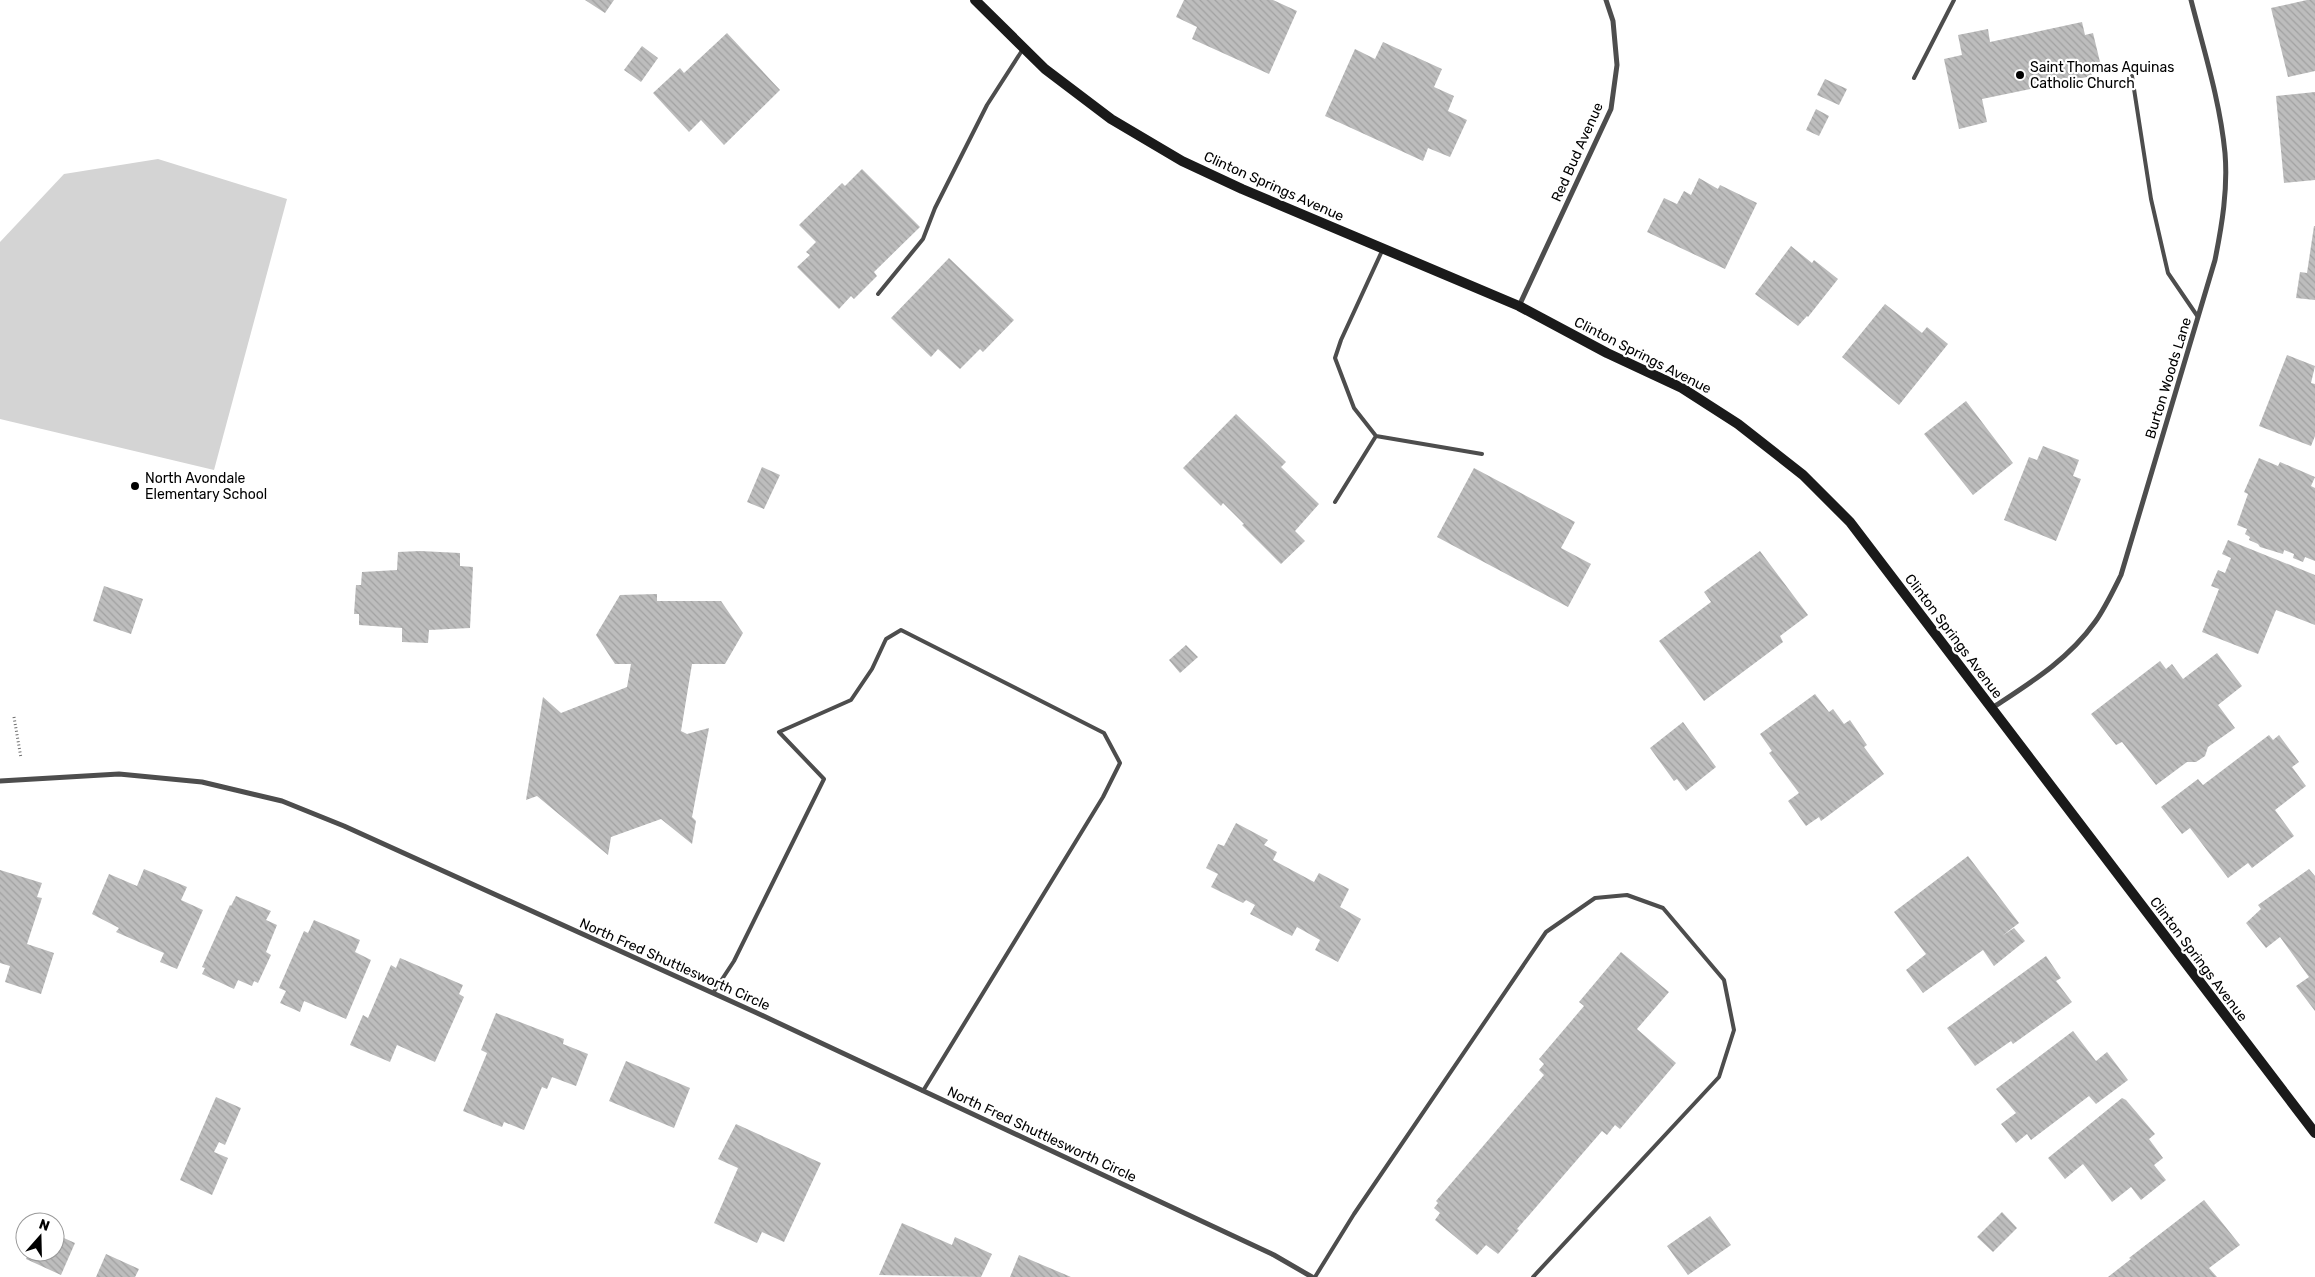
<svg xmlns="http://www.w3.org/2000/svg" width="2315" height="1277" font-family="Rubik,sans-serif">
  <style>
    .green { fill: #d4d4d4 }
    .building { fill: url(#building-back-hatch) }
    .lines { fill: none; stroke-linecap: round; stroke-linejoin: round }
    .path { stroke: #6f6f6f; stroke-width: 3; stroke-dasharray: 1 2.5; stroke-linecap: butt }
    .lane { stroke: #4d4d4d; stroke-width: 4 }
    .street { stroke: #4d4d4d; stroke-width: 5 }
    .secondary { stroke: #1a1a1a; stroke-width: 10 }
    .poi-dot { fill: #000; stroke: #fff; stroke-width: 2 }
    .labels { text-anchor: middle; stroke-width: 4.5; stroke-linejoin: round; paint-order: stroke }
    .poi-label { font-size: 14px; fill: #000; stroke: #fff; text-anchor: start }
    .street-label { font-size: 14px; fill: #000; stroke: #fff }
  </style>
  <defs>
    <pattern id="building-back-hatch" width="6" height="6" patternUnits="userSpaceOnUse" patternTransform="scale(1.25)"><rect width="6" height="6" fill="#bdbdbd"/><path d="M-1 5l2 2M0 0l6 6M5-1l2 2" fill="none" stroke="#a1a1a1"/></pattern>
  </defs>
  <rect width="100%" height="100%" fill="#fff"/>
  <path class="green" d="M 158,159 L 287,199 L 214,470 L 0,419 L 0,242 L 64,174 Z"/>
  <path class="building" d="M 585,0 L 614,0 L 605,13 Z
    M 1184,0 L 1273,0 L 1297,11 L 1269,74 L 1192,39 L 1197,27 L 1176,17 Z
    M 2307,0 L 2315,0 L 2315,71 L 2288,77 L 2271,8 Z
    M 2082,22 L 2085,35 L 2093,33 L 2100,62 L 2090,65 L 2092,76 L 1982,99 L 1987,122 L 1959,129 L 1944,59 L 1962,55 L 1958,35 L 1988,29 L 1990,42 Z
    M 727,33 L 780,90 L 724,145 L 701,120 L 689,132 L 653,93 L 680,68 L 684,73 Z
    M 1383,42 L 1442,69 L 1434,87 L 1454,96 L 1448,111 L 1467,120 L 1450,157 L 1428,148 L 1423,161 L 1325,116 L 1355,49 L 1375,59 Z
    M 642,46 L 658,58 L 641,82 L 624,70 Z
    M 1825,79 L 1847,89 L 1839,105 L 1817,95 Z
    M 2315,92 L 2315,180 L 2284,183 L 2276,96 Z
    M 1816,109 L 1829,116 L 1819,136 L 1806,130 Z
    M 862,169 L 920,227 L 874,272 L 877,276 L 854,299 L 851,296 L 839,309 L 797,267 L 810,255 L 806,252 L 816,242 L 799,225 L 842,183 L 845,186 Z
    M 1699,178 L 1718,189 L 1720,185 L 1757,203 L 1725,269 L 1647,232 L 1664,198 L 1677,204 L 1684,191 L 1691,195 Z
    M 2314,226 L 2315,226 L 2315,300 L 2296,298 L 2300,272 L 2307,273 Z
    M 1791,246 L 1812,263 L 1814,260 L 1838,279 L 1808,317 L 1807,316 L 1798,326 L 1755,294 Z
    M 949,258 L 1014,320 L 983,352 L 980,349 L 960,369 L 938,349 L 931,357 L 891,318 Z
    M 1885,304 L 1922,333 L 1927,327 L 1948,344 L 1899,405 L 1842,357 Z
    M 2287,355 L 2315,366 L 2311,383 L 2315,384 L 2315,436 L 2311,446 L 2259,426 Z
    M 1966,401 L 2013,463 L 1973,495 L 1924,434 Z
    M 1236,414 L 1286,462 L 1281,467 L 1319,504 L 1295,531 L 1305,541 L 1281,564 L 1242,525 L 1244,524 L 1223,503 L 1221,506 L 1183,468 Z
    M 2043,446 L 2079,460 L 2073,476 L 2081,479 L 2056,541 L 2004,520 L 2029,457 L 2037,460 Z
    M 2259,458 L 2278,466 L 2280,462 L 2315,477 L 2311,486 L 2315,488 L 2315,561 L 2305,557 L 2303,562 L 2293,558 L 2294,554 L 2284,550 L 2283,554 L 2260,547 L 2258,544 L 2249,540 L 2250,537 L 2245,534 L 2247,529 L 2237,525 L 2248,494 L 2244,492 Z
    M 762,467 L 780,475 L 764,509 L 747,502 Z
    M 1474,468 L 1575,522 L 1561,548 L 1591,564 L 1568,607 L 1437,537 Z
    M 2228,540 L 2315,575 L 2315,625 L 2276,610 L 2258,654 L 2202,632 L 2219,589 L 2211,586 L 2218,570 L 2225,573 L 2231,558 L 2222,554 Z
    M 420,551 L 460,553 L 460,566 L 473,567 L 470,628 L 429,630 L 428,643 L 402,642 L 402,628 L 359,625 L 359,614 L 354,614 L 356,585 L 361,585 L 362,572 L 397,570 L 398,552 Z
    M 1760,551 L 1808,615 L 1780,636 L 1783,642 L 1704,701 L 1659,641 L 1711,602 L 1704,592 Z
    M 104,586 L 143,599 L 131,634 L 93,621 Z
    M 657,594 L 657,601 L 721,601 L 743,633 L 725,664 L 692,664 L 681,731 L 687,734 L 709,728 L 692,817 L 696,821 L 692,844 L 661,819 L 611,837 L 608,855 L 537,796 L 526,800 L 543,697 L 561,713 L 627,687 L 631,664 L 615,664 L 596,635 L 620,595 Z
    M 1186,645 L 1198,657 L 1180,673 L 1169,660 Z
    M 2217,653 L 2242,686 L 2218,705 L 2235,728 L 2208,747 L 2205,756 L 2196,762 L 2187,762 L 2156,785 L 2122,742 L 2116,745 L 2091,714 L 2160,661 L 2166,669 L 2172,664 L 2183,679 Z
    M 1815,694 L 1829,712 L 1833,709 L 1844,724 L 1850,720 L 1867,745 L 1864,747 L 1884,774 L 1821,821 L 1819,817 L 1806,826 L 1788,801 L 1799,793 L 1769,753 L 1772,751 L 1760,734 Z
    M 1683,722 L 1716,767 L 1686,791 L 1677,779 L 1674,781 L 1650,748 Z
    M 2269,735 L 2273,740 L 2279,735 L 2299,762 L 2292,767 L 2306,786 L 2275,810 L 2294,836 L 2252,868 L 2248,863 L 2228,878 L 2190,828 L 2182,834 L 2161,807 L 2198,779 L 2203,785 Z
    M 1236,823 L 1268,840 L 1264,845 L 1277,852 L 1273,860 L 1314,882 L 1319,873 L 1349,889 L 1340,907 L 1361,919 L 1338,962 L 1315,950 L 1320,940 L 1297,927 L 1292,936 L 1250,914 L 1255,905 L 1246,900 L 1243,903 L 1211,887 L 1218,874 L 1206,868 L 1218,844 L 1224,846 Z
    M 1968,856 L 2019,923 L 2002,936 L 2014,928 L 2025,941 L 1994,966 L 1983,950 L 1923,993 L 1906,970 L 1926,954 L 1894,912 Z
    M 144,869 L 187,887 L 181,900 L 203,910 L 177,969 L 160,962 L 164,953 L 116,932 L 119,928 L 92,914 L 109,874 L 137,886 Z
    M 2309,869 L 2315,876 L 2315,1011 L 2296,986 L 2309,977 L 2280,937 L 2266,948 L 2246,923 L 2261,909 L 2258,905 Z
    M 0,870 L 42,883 L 37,897 L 42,898 L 27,944 L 54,953 L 41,994 L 5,982 L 10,966 L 0,963 Z
    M 236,896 L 271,911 L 266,920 L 277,925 L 266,952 L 271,955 L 258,983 L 254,981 L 252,986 L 238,980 L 234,989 L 202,974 L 205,968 L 202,967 L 230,905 L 231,906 Z
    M 314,920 L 360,940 L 355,952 L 371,960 L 346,1019 L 304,1001 L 300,1012 L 280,1003 L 286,991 L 279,988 L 304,931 L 308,933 Z
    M 1621,952 L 1669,992 L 1637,1029 L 1676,1063 L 1620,1129 L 1615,1125 L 1607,1135 L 1602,1131 L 1517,1229 L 1519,1230 L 1498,1254 L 1486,1245 L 1477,1255 L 1435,1220 L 1440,1213 L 1434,1208 L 1438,1203 L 1436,1201 L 1544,1075 L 1539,1070 L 1544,1064 L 1539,1059 L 1584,1006 L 1579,1002 Z
    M 2046,956 L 2061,978 L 2056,981 L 2072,1002 L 2013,1044 L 2011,1041 L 1975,1066 L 1947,1028 Z
    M 400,958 L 463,985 L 459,994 L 464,997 L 435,1062 L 397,1045 L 390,1062 L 350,1045 L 363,1015 L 368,1018 L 391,965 L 396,968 Z
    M 496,1013 L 564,1039 L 563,1044 L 588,1054 L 576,1086 L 552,1077 L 547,1089 L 542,1087 L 524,1130 L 504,1122 L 502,1127 L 463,1111 L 487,1053 L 481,1050 Z
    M 2073,1031 L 2096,1061 L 2107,1052 L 2128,1080 L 2096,1104 L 2089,1096 L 2031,1140 L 2027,1134 L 2016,1143 L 2001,1124 L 2016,1113 L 1996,1089 Z
    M 626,1061 L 690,1088 L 674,1128 L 609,1101 Z
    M 216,1097 L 241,1108 L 225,1145 L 219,1142 L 214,1152 L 228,1158 L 212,1195 L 180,1180 Z
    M 2122,1098 L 2126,1100 L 2155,1134 L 2149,1139 L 2163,1158 L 2154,1165 L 2166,1180 L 2141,1200 L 2131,1187 L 2112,1202 L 2083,1164 L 2065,1179 L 2048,1158 Z
    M 736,1124 L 821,1163 L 784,1242 L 762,1232 L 757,1243 L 714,1223 L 738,1168 L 718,1159 Z
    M 2204,1200 L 2240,1245 L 2209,1268 L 2217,1277 L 2108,1277 L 2131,1259 L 2129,1258 Z
    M 2002,1212 L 2017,1228 L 1993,1252 L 1977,1237 Z
    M 1710,1216 L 1731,1245 L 1688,1275 L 1667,1246 Z
    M 902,1223 L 952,1245 L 955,1237 L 992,1254 L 981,1277 L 879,1275 Z
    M 55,1234 L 75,1243 L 61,1275 L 26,1259 L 29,1252 L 55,1252 Z
    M 106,1254 L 139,1269 L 135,1277 L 96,1277 Z
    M 1019,1255 L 1071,1277 L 1010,1277 Z"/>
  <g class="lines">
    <path class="path" d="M 14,717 L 21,758"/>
    <path class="lane" d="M 2132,76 L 2151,199 L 2168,273 L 2198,317
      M 1914,78 L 1954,0
      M 878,294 L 923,239 L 935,208 L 987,105 L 1023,49
      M 1376,436 L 1482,454
      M 1335,502 L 1376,436 L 1354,408 L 1335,358 L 1341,340 L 1382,251
      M 713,993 L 734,961 L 824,779 L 779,732 L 851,700 L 872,669 L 886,639 L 901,630 L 1104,733 L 1120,763 L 1103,797 L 923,1091
      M 1315,1277 L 1354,1214 L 1546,932 L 1595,898 L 1627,895 L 1663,908 L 1724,980 L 1734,1030 L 1719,1077 L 1533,1277"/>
    <path class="street" d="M 1519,306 L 1611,109 L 1617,65 L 1613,21 L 1606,0
      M 1992,708 C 2030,683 2068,660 2095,622 C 2105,608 2113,591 2121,575 L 2215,260 C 2222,225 2228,189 2225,153 C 2220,101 2204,51 2191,0
      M 0,781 L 119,774 L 202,782 L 282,801 L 344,826 L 757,1013 L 1274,1255 L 1312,1277"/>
    <path class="secondary" d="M 975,0 L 1045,69 L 1111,119 L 1182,161 L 1242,189 L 1519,306 L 1607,353 L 1682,388 L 1738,424 L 1803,475 L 1850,522 L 2315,1133"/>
  </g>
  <g class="poi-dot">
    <circle cx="2020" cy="75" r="5"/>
    <circle cx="135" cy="486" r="5"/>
  </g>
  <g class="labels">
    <g class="poi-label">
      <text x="2030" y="72">Saint Thomas Aquinas<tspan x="2030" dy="16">Catholic Church</tspan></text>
      <text x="145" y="483">North Avondale<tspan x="145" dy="16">Elementary School</tspan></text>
    </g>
    <g class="street-label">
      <text transform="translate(1577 152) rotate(-66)" y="5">Red Bud Avenue</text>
      <text transform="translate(1274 186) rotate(24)" y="5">Clinton Springs Avenue</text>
      <text transform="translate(1643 355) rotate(27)" y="5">Clinton Springs Avenue</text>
      <text transform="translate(2168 378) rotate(-73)" y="5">Burton Woods Lane</text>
      <text transform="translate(1954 636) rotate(53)" y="5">Clinton Springs Avenue</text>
      <text transform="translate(2199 959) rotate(53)" y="5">Clinton Springs Avenue</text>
      <text transform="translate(675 964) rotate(24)" y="5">North Fred Shuttlesworth Circle</text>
      <text transform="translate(1042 1134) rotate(25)" y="5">North Fred Shuttlesworth Circle</text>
    </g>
  </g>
  <g transform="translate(40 1237) rotate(20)"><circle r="24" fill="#ffffff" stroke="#999999"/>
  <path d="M0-4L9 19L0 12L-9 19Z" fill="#000000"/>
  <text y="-8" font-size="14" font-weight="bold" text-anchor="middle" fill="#000000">N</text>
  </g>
</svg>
